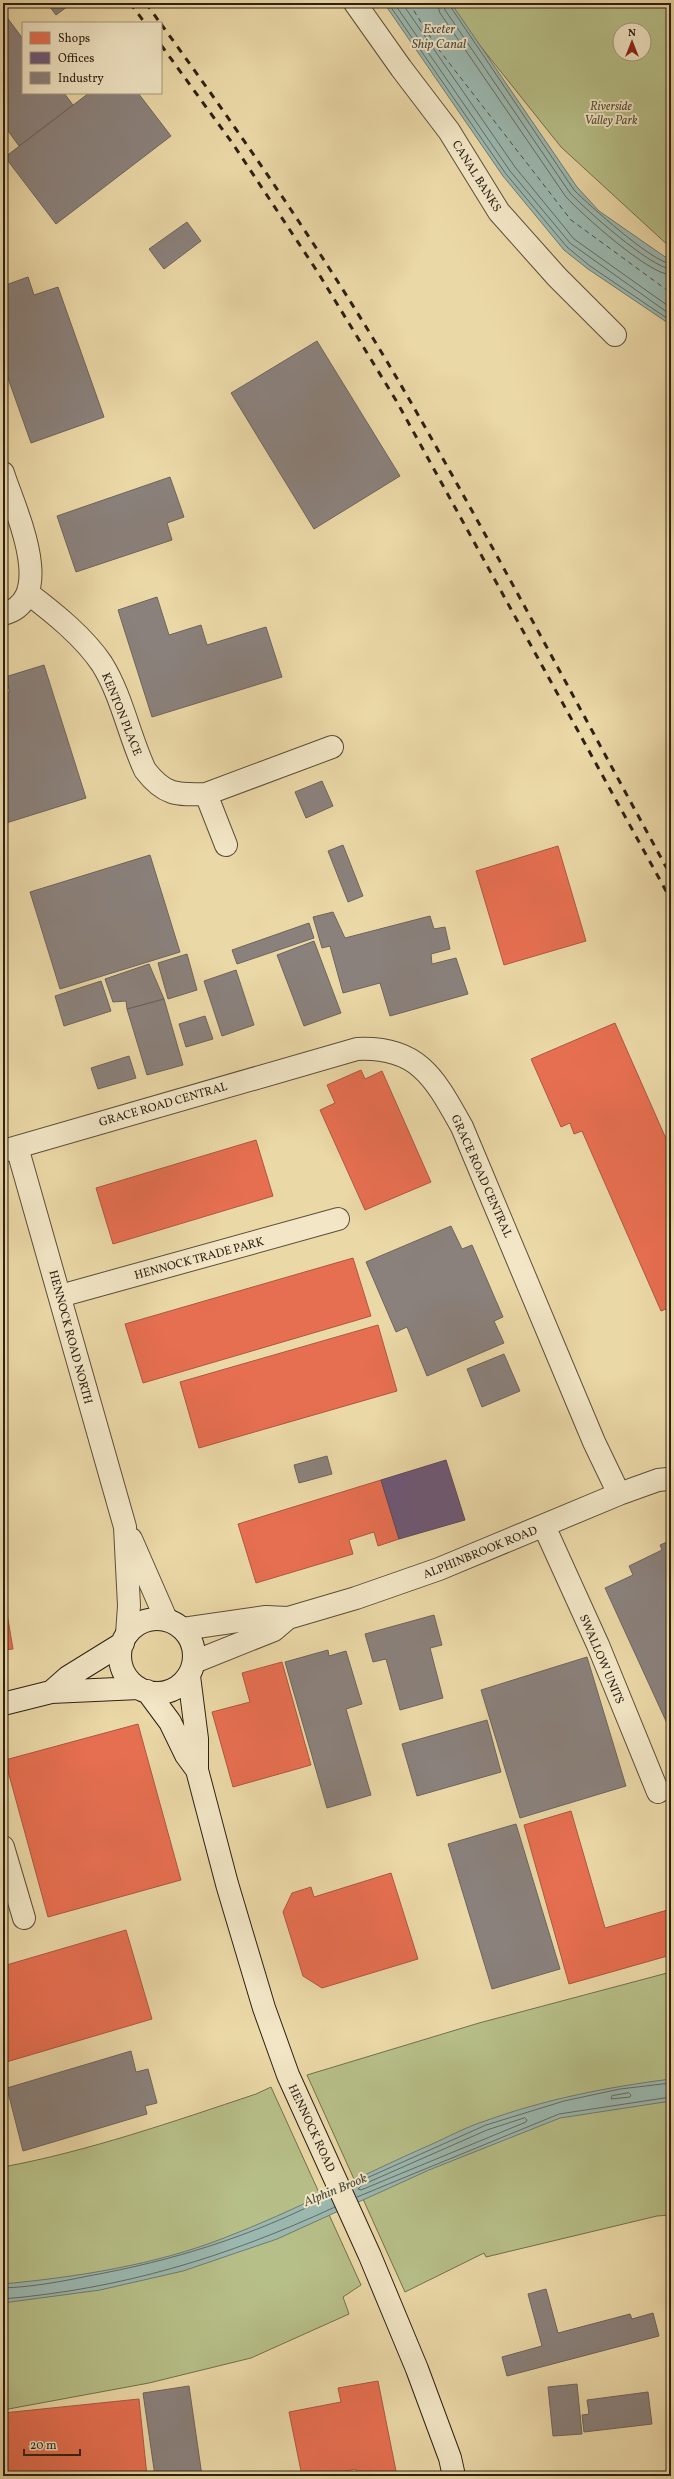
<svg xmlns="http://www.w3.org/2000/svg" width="674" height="2479" font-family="Vollkorn,serif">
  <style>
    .green { fill: #b7bf88; stroke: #72704e; fill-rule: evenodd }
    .water { fill: #9bb8b0; stroke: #6f7b72 }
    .shops { fill: #e76f51; stroke: #af573f }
    .offices { fill: #6d597a; stroke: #5a485b }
    .industry { fill: #8a817c; stroke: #6e645d }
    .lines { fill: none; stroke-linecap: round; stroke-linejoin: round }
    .shore { stroke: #646c62; stroke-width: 1 }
    .ferry { stroke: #4e4e43; stroke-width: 1; stroke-dasharray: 5 4; stroke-linecap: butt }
    .minor-casing { stroke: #5c4e39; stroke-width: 24 }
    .secondary-casing { stroke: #2d2014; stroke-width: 24 }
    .minor { stroke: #f2e6c6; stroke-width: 22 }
    .secondary { stroke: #f2e6c6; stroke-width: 22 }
    .rail { stroke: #2d2014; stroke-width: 3; stroke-dasharray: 7 7; stroke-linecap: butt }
    .labels { text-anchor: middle; stroke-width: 4; stroke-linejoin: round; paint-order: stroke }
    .park-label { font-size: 12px; font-style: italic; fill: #565037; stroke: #f2e6c6 }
    .street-label { font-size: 12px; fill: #2d2014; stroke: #f2e6c6 }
    .water-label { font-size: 13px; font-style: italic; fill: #4e4e43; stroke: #f2e6c6 }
  </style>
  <rect width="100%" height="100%" fill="#ebd8a7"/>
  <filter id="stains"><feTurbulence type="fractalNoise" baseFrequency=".005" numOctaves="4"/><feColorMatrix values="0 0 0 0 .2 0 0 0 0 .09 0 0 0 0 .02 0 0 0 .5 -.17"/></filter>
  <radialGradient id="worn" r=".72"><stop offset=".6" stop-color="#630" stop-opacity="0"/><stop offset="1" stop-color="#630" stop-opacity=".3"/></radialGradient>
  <path class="green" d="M 446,3 L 671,3 L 671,248 L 561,147 ZM 620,30 L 644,30 L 644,54 L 620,54 Z
    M 671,1972 L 671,2215 L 657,2216 L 486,2257 L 484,2253 L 405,2292 L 307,2075 L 479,2023 Z
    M 271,2087 L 361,2285 L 343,2297 L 349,2314 L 251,2358 L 149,2383 L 3,2410 L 3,2167 C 89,2151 172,2122 256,2094 Z"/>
  <path class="water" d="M 384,3 L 451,3 L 577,187 L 599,211 L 671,261 L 671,325 L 588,269 L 564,250 L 503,176 Z
    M 671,2079 L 671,2101 L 560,2118 L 429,2170 L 277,2239 L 183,2271 L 100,2290 L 3,2303 L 3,2284 C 77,2277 155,2265 224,2238 C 295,2211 361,2175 430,2145 C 448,2137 466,2127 485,2121 C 546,2099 608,2087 671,2079 Z"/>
  <path class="shops" d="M 558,846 L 586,941 L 504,965 L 476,871 Z
    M 615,1023 L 671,1150 L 671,1307 L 661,1311 L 582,1131 L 574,1134 L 570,1123 L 561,1127 L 531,1059 Z
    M 361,1070 L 365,1079 L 382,1071 L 431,1182 L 365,1210 L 320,1110 L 335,1103 L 327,1085 Z
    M 256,1140 L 273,1196 L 113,1244 L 96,1188 Z
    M 353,1258 L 371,1316 L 143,1383 L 125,1324 Z
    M 378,1325 L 397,1391 L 199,1448 L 180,1382 Z
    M 381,1480 L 399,1539 L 378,1546 L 374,1532 L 349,1540 L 353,1554 L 256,1583 L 238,1524 Z
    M 3,1590 L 13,1649 L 3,1650 Z
    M 282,1662 L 311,1765 L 233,1787 L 212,1712 L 250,1702 L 242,1673 Z
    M 138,1724 L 181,1880 L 48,1917 L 5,1760 Z
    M 571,1811 L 605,1928 L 671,1909 L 671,1955 L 569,1984 L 524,1825 Z
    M 391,1873 L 418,1959 L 322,1988 L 303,1976 L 283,1912 L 292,1893 L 311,1887 L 314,1897 Z
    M 126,1930 L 152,2019 L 3,2063 L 3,1966 Z
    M 378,2381 L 397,2476 L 357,2476 L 356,2469 L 320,2476 L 302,2476 L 289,2412 L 341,2402 L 338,2388 Z
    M 139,2399 L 147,2476 L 3,2476 L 3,2413 Z"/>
  <path class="offices" d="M 446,1460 L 465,1520 L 399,1539 L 381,1480 Z"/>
  <path class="industry" d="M 47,3 L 72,3 L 56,15 Z
    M 3,12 L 23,39 L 23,93 L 64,93 L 73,105 L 19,146 L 3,124 Z
    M 89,93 L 138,93 L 171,136 L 56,224 L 5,157 Z
    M 187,222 L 201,241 L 164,269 L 149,249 Z
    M 28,277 L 34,295 L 58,287 L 104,417 L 31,443 L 3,364 L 3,286 Z
    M 317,341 L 400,476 L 314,529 L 231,393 Z
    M 170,477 L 184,517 L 167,523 L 172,540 L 76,572 L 57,516 Z
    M 157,597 L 169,635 L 201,625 L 207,645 L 266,627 L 282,677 L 152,717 L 118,610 Z
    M 44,665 L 86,798 L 3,824 L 3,694 L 10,692 L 5,677 Z
    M 322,781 L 333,806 L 306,818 L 295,792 Z
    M 343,845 L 363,896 L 348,902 L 328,851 Z
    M 150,855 L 180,952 L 60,989 L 30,892 Z
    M 333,912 L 345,938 L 430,916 L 434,929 L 445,927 L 450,949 L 431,954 L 432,964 L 456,958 L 468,994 L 390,1016 L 380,983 L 343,993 L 330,946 L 322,948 L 313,917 Z
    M 309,923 L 314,938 L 237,964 L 232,950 Z
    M 314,941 L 341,1013 L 304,1026 L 277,955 Z
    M 187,954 L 197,990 L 168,999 L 158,963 Z
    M 149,964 L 164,999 L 127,1009 L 126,1001 L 113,1002 L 105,979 Z
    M 236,970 L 254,1025 L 222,1036 L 204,981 Z
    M 101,981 L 111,1011 L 64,1026 L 55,996 Z
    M 164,999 L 183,1065 L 147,1075 L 127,1009 Z
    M 205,1016 L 213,1039 L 186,1047 L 179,1024 Z
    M 129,1056 L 136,1078 L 98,1089 L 91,1068 Z
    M 451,1226 L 462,1249 L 472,1245 L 503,1317 L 494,1321 L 504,1343 L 427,1376 L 407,1327 L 396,1332 L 366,1262 Z
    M 504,1354 L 520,1391 L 482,1407 L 467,1369 Z
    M 327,1456 L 332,1474 L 299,1483 L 294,1465 Z
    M 667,1542 L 671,1546 L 671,1732 L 605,1588 L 633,1575 L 629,1566 L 662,1550 L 660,1545 Z
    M 434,1615 L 442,1645 L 430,1648 L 443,1698 L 400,1710 L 386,1659 L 373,1662 L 365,1634 Z
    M 328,1650 L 329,1656 L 346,1651 L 362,1704 L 346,1709 L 371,1795 L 327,1808 L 285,1662 Z
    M 587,1657 L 626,1786 L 520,1818 L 481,1690 Z
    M 487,1720 L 501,1772 L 417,1796 L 402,1744 Z
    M 516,1824 L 560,1969 L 492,1989 L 448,1844 Z
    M 131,2051 L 136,2072 L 148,2069 L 157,2103 L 145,2106 L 147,2114 L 23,2151 L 7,2088 Z
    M 546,2289 L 558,2333 L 630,2314 L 632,2319 L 653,2313 L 659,2336 L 507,2376 L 502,2357 L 542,2346 L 528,2294 Z
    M 577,2384 L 582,2434 L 553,2436 L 548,2387 Z
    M 189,2386 L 202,2476 L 155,2476 L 143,2393 Z
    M 648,2392 L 652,2424 L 584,2432 L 582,2415 L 589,2414 L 587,2400 Z"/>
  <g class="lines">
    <path class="shore" d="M 388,3 L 506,174 L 567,247 L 590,266 L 671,321
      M 394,3 L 510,171 L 570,243 L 671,315
      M 402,3 L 515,167 L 574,239 L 671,308
      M 437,3 L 440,13 L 566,197 C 583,215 648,274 671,275
      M 443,3 L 445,10 L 570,193 C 585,209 651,268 671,269
      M 448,3 L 574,190 C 589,205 652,262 671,264
      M 629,2093 L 631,2095 L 630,2097 L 611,2099 L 612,2096 Z
      M 525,2118 L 527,2120 L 526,2122 L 361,2190 L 358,2189 L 362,2185 L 487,2130 Z
      M 351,2185 L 486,2125 L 564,2101 L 620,2089 L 671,2083
      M 357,2197 L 559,2114 L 671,2097
      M 3,2288 C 31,2287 60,2282 88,2276 C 172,2261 253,2236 330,2196
      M 3,2299 C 122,2289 227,2257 335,2207"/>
    <path class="ferry" d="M 409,3 L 436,46 L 571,220 L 671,293"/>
    <g class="minor-casing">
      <path id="minor" d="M 355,3 L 401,68 L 449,131 L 499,212 L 557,277 L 615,335
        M 3,473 C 14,508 59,600 3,614
        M 29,594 C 54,613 84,637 102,664 C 122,696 129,736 145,770 C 164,795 176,795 206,794 L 332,747
        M 206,794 L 226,845
        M 17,1147 L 125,1527 L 129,1606 L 127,1634
        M 3,1151 L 357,1049 C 419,1046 435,1079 462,1127 L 594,1442 L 619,1494
        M 60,1296 L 338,1219
        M 544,1526 L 598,1645 L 658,1792
        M 131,1539 L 166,1619
        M 183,1629 L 266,1617 L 288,1618 L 356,1598 L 439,1569 L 619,1494 L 658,1480 L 668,1479
        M 194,1662 L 274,1630 L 288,1618
        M 3,1847 L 24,1918"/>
    </g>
    <g class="secondary-casing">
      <path id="secondary" d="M120 1656a37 37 0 1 1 74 0a37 37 0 1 1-74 0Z
        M 189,1676 L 197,1739 L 197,1770
        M 147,1691 L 170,1722 L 186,1755 L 197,1770 L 227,1884 L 264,2008 L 288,2075 L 370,2256 L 417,2369 L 450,2458 L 454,2476
        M 51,1692 L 68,1677 L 123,1643
        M 3,1704 L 51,1692 L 139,1688"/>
    </g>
    <use href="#minor" class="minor"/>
    <use href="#secondary" class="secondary"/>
    <path class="rail" d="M 130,3 L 145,23
      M 146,3 L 160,23
      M 161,24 C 249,145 334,269 409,399 C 499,556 584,717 671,876
      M 161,45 L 233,144 L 317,271 L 397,402 L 671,900"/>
  </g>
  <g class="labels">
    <g class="park-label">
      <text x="611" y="110">Riverside<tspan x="611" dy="14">Valley Park</tspan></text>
    </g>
    <g class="street-label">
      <text transform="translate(477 176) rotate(58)" y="4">CANAL BANKS</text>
      <text transform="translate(122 714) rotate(68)" y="4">KENTON PLACE</text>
      <text transform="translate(163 1104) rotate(-16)" y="4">GRACE ROAD CENTRAL</text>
      <text transform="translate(482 1176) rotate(66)" y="4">GRACE ROAD CENTRAL</text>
      <text transform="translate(199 1258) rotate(-15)" y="4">HENNOCK TRADE PARK</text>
      <text transform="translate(71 1337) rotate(75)" y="4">HENNOCK ROAD NORTH</text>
      <text transform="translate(480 1552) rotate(-22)" y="4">ALPHINBROOK ROAD</text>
      <text transform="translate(602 1659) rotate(67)" y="4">SWALLOW UNITS</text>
      <text transform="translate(312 2128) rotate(65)" y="4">HENNOCK ROAD</text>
    </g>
    <g class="water-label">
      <text x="439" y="33">Exeter<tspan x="439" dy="15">Ship Canal</tspan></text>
      <text transform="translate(335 2189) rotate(-22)" y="5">Alphin Brook</text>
    </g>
  </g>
  <rect width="674" height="2479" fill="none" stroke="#ebd8a7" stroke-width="16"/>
  <rect x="4" y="4" width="666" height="2471" fill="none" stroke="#2d2014" stroke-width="2"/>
  <rect x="8" y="8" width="658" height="2463" fill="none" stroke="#2d2014"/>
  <rect x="22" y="22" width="140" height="72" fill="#f2e6c6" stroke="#a3977f"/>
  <rect x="30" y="32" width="20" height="12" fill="#e76f51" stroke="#a3977f"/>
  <text x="58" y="42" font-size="12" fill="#2d2014">Shops</text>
  <rect x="30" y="52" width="20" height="12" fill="#6d597a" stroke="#a3977f"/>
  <text x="58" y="62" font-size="12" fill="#2d2014">Offices</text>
  <rect x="30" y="72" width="20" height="12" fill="#8a817c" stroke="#a3977f"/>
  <text x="58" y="82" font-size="12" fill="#2d2014">Industry</text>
  <g transform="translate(632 42)"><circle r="19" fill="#f2e6c6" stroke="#a3977f"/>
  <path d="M0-3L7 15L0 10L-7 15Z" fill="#8f2418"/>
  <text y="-6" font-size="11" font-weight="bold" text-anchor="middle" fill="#2d2014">N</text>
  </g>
  <path d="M24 2449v6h56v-6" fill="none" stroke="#2d2014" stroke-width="2"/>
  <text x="30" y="2449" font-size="12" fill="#2d2014" stroke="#f2e6c6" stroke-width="3" paint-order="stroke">20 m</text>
  <rect width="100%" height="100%" filter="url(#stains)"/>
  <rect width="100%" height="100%" fill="url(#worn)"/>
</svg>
